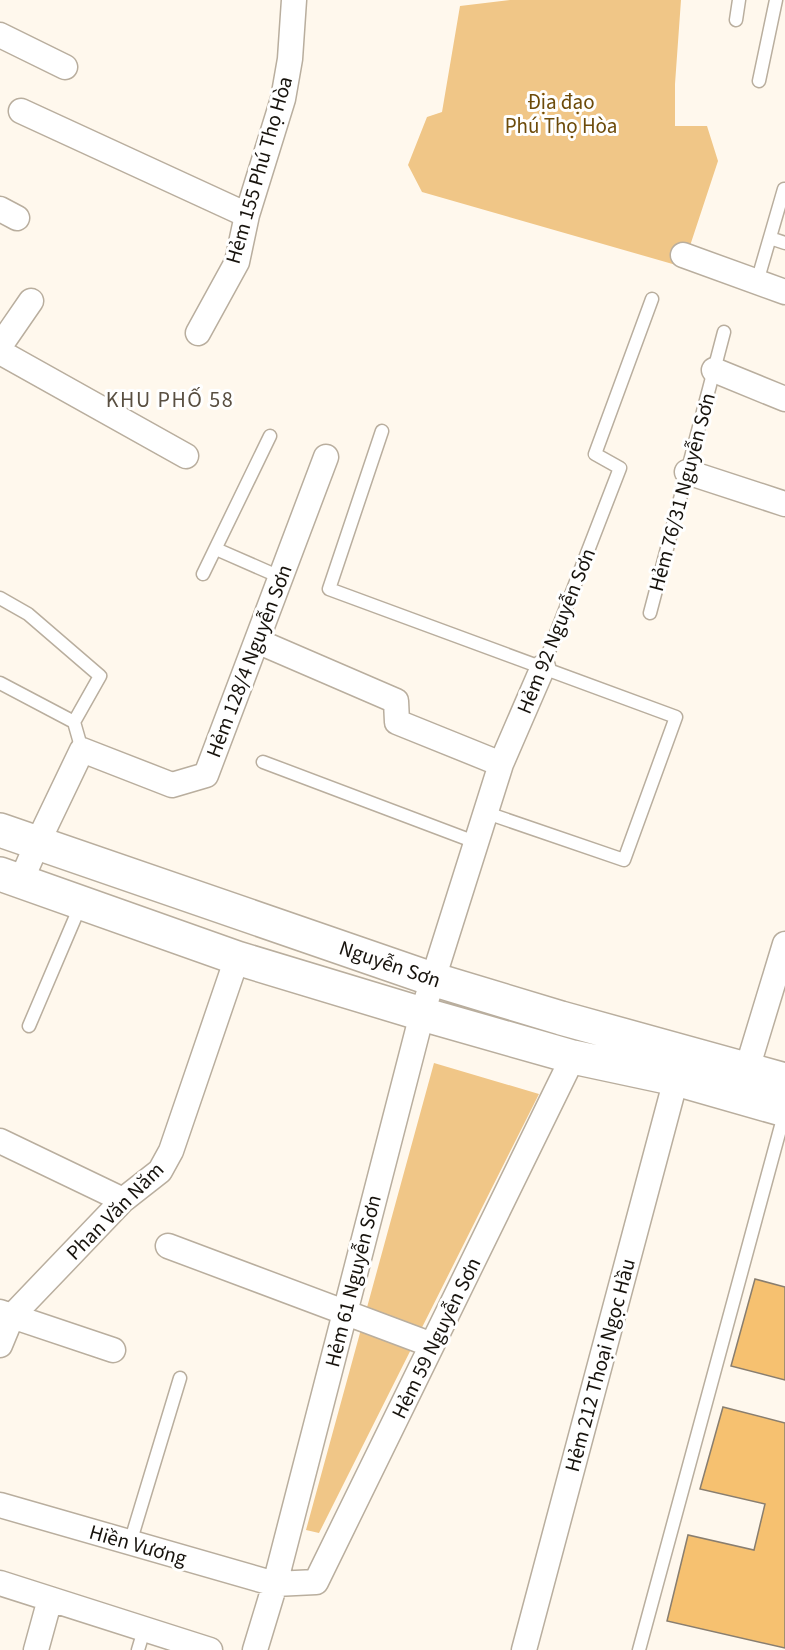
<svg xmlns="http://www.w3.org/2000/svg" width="785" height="1650" font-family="'Source Sans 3',sans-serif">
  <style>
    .green { fill: #f0c687 }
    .building { fill: #f6c170; stroke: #897e6f; stroke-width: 1.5 }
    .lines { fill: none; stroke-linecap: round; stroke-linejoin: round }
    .lane-casing { stroke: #b9ae9e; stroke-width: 15 }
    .street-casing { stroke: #b9ae9e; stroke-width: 27 }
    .secondary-casing { stroke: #b9ae9e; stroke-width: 36 }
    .lane { stroke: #fff; stroke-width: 12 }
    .street { stroke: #fff; stroke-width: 24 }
    .secondary { stroke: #fff; stroke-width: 33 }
    .labels { text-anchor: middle; stroke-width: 6; stroke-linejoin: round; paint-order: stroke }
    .park-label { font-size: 21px; fill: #6d4b0a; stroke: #fff }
    .street-label { font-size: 21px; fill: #17130d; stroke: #fff }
    .neighbourhood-label { font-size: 22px; letter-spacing: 1.5px; fill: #594f41; stroke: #fff }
  </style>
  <rect width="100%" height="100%" fill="#fff8ed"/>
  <path class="green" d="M 510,0 L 681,0 L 675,84 L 675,126 L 707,126 L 718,161 L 683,267 L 422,192 L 408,165 L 427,117 L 442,112 L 460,6 Z
    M 434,1063 L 539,1094 L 319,1533 L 306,1530 Z"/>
  <path class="building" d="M 755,1279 L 785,1287 L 785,1380 L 731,1366 Z
    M 723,1407 L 785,1423 L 785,1648 L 667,1621 L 688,1535 L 754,1550 L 765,1504 L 700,1489 Z"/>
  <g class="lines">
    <g class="lane-casing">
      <path id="lane" d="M 736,20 L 739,0
        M 759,81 L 776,0
        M 770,238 L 785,243
        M 757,282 L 784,189
        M 382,431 L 329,589 L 676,717 L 624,860 L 484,812
        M 216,549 L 280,577
        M 203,574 L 270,436
        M 0,598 L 28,614 L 100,676 L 74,722 L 82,750
        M 650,613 L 724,332
        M 543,667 L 620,468 L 595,454 L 652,299
        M 0,683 L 74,722
        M 263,762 L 475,842
        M 29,1026 L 81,904
        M 130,1543 L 180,1378
        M 138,1650 L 144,1630
        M 639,1650 L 785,1111"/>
    </g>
    <g class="street-casing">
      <path id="street" d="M 0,35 L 65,67
        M 21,111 L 247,215
        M 0,209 L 17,218
        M 683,255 L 785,292
        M 198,333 L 237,262 L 247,215 L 283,99 L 290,59 L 294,0
        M 0,346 L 31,301
        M 0,352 L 186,456
        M 714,370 L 785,399
        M 687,472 L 785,504
        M 257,641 L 396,701 L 397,722 L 501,764
        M 21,881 L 37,844 L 82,750 L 172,785 L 206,775 L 326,457
        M 747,1069 L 785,944
        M 0,1141 L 123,1200
        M 168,1246 L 432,1345
        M 0,1312 L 113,1350
        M 0,1345 L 12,1316 L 123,1200 L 160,1171 L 171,1151 L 237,958
        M 0,1505 L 275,1584 L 316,1582 L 573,1057
        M 0,1583 L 210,1650
        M 36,1650 L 50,1599
        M 255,1650 L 275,1584 L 422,1014 L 501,764 L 543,667
        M 524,1650 L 676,1079"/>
    </g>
    <g class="secondary-casing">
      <path id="secondary" d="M 0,830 L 432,979 L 561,1018 L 785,1080
        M 0,874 L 237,958 L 422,1014 L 573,1057 L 676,1079 L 785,1110"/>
    </g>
    <use href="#lane" class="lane"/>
    <use href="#street" class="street"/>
    <use href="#secondary" class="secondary"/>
  </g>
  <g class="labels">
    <g class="park-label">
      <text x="561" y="109">Địa đạo<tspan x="561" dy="24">Phú Thọ Hòa</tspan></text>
    </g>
    <g class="street-label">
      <text transform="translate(259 170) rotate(-74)" y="7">Hẻm 155 Phú Thọ Hòa</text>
      <text transform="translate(682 492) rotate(-75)" y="7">Hẻm 76/31 Nguyễn Sơn</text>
      <text transform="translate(556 631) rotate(-68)" y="7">Hẻm 92 Nguyễn Sơn</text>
      <text transform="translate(249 661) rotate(-69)" y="7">Hẻm 128/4 Nguyễn Sơn</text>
      <text transform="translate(390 964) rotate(19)" y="7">Nguyễn Sơn</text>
      <text transform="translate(115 1211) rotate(-45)" y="7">Phan Văn Năm</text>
      <text transform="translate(353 1281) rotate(-76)" y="7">Hẻm 61 Nguyễn Sơn</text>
      <text transform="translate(436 1338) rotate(-64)" y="7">Hẻm 59 Nguyễn Sơn</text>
      <text transform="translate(600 1365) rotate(-75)" y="7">Hẻm 212 Thoại Ngọc Hầu</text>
      <text transform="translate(138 1545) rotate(16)" y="7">Hiền Vương</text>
    </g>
    <g class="neighbourhood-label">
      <text x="170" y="407">KHU PHỐ 58</text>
    </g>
  </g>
</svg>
